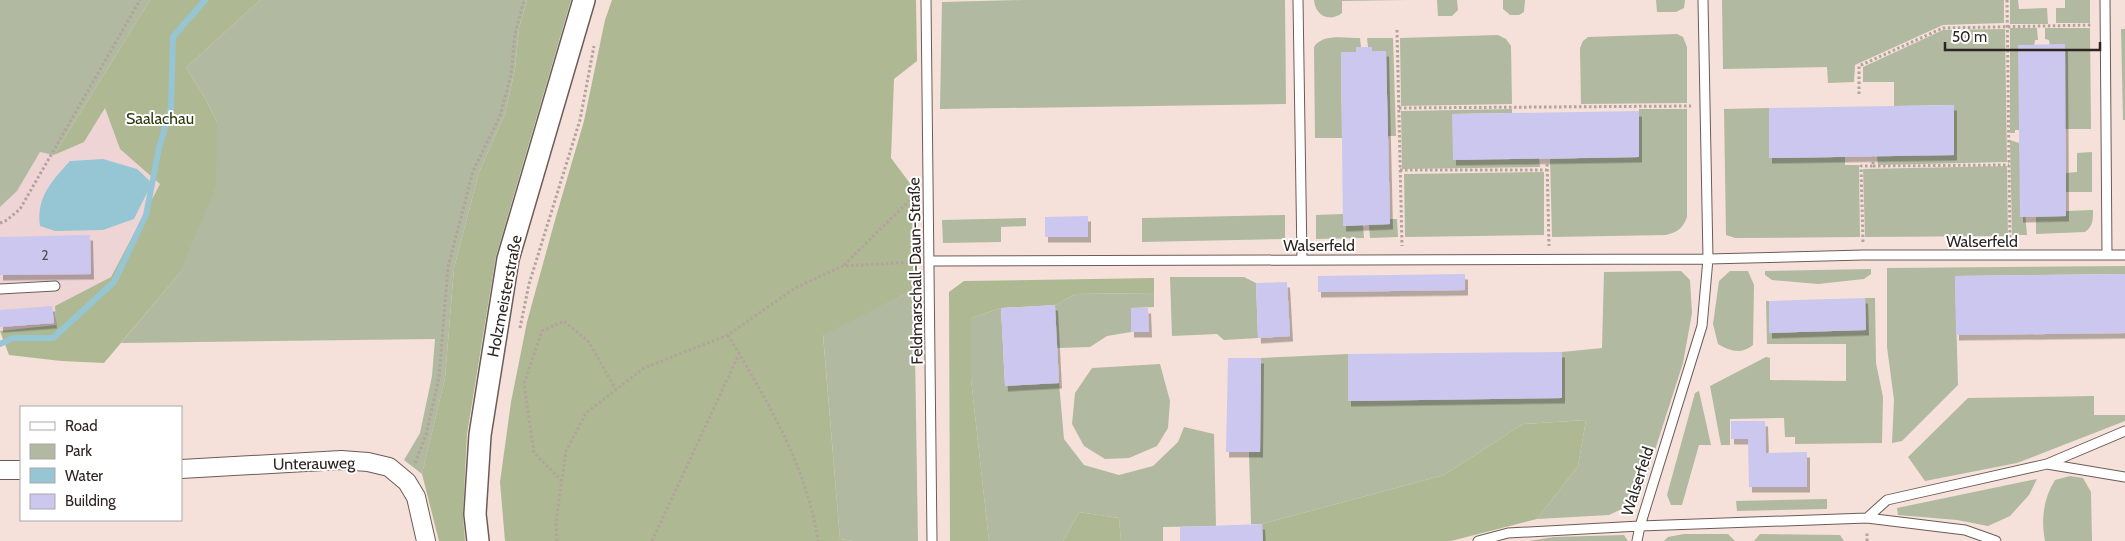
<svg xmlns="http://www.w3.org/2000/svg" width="2125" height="541" font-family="Cabin,sans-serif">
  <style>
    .industrial { fill: #efd4d6 }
    .green { fill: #b1b9a0 }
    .forest { fill: #aeb993 }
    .water { fill: #96c6d4 }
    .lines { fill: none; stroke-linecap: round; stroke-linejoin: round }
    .stream { stroke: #96c6d4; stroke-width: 6 }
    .building { fill: #cbc7ee; filter: url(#shadow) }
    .service-casing { stroke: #6d5c56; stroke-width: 11 }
    .minor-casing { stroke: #6d5c56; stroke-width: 20 }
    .tertiary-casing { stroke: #6d5c56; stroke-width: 24 }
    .path { stroke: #b2a39c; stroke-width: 3; stroke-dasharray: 2.5 2.5; stroke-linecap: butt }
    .service { stroke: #fff; stroke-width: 9 }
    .minor { stroke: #fff; stroke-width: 18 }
    .tertiary { stroke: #fff; stroke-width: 21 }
    .labels { text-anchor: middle; stroke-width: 4; stroke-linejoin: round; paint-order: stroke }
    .number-label { font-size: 14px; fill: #544e55 }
    .park-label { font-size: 16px; fill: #2f390c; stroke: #fff }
    .street-label { font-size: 16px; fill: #2c2522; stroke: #fff }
  </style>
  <defs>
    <filter id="shadow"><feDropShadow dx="3" dy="5.5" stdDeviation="0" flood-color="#0004"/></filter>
  </defs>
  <rect width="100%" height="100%" fill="#f5e1d9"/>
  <path class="industrial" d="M 105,107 L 120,149 L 160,184 L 111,277 L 55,306 L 57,325 L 0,331 L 0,207 L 17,191 L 40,152 Z"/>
  <path class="green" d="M 0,0 L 150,0 L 54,155 L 40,152 L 17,191 L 0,207 Z
    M 260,0 L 527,0 L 519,28 L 515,69 L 505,114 L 479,172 L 454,268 L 445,378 L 422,474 L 404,460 L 420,433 L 432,376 L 435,339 L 121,343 L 179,274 L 217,122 L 204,96 L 186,68 Z
    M 1023,0 L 1285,0 L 1286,104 L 940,109 L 942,2 Z
    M 1314,0 L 1407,0 L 1342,1 L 1342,13 C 1329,23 1315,15 1314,0 Z
    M 1437,0 L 1457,0 L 1458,10 L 1452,16 L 1438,16 Z
    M 1503,0 L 1525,0 L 1524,12 L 1519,15 L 1510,15 L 1503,9 Z
    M 1656,0 L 1685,0 L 1684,8 L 1676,12 L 1657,12 Z
    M 1722,0 L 2004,0 L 2004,23 L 1943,25 L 1855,65 L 1854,82 L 1828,83 L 1827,67 L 1723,69 Z
    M 2010,0 L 2018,0 L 2019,9 L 2047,8 L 2048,24 L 2010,24 Z
    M 2065,0 L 2090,0 L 2090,23 L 2056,23 L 2056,8 L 2065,8 Z
    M 2010,28 L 2037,28 L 2038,40 L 2035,40 L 2019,130 L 2015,130 L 2015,133 L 2010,133 Z
    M 2045,28 L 2090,28 L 2091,129 L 2065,129 L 2049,40 L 2045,39 Z
    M 2005,29 L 2007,162 L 1878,165 L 1877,156 L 1954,155 L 1954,105 L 1894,106 L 1894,82 L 1863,82 L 1863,67 L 1943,30 Z
    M 2121,29 L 2125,29 L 2125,120 L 2123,120 Z
    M 1677,34 L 1683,37 L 1687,47 L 1687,103 L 1581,104 L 1580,48 L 1583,41 L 1588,37 Z
    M 1498,35 L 1506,39 L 1511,46 L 1512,104 L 1401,106 L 1400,38 Z
    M 1360,38 L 1361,47 L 1356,47 L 1356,52 L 1341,52 L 1342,138 L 1315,138 L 1314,47 C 1322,33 1346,38 1360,38 Z
    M 1367,38 L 1393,38 L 1396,136 L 1388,136 L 1386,51 L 1372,51 L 1371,47 L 1368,47 Z
    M 1769,108 L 1770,158 L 1845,157 L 1845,165 L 1859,165 L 1860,237 L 1735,238 L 1726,235 L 1724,109 Z
    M 1512,109 L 1512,113 L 1453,114 L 1453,160 L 1539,158 L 1540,167 L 1402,169 L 1401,111 Z
    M 1639,109 L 1687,109 L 1687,217 C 1683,228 1678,232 1666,235 L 1552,237 L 1550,159 L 1639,157 Z
    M 2010,140 L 2019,143 L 2027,235 L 2012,235 Z
    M 2092,152 L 2092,192 L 2066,192 L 2066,173 L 2077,172 L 2077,153 Z
    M 2007,166 L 2008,236 L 1865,237 L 1863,169 Z
    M 1544,172 L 1544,235 L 1405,237 L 1404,174 Z
    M 2093,210 C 2093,220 2093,226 2085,232 L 2036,234 L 2036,217 L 2066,216 L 2066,211 Z
    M 1343,214 L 1344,226 L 1363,225 L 1364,238 L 1316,239 L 1316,215 Z
    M 1285,215 L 1285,239 L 1142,242 L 1142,218 Z
    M 1026,218 L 1026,226 L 1001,227 L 1001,242 L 943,243 L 942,220 Z
    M 1390,219 L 1397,219 L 1398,237 L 1370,238 L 1369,225 L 1389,224 Z
    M 2125,266 L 2125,274 L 1955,276 L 1958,385 L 1902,441 L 1892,443 L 1894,400 L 1887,347 L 1887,268 Z
    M 1871,269 L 1871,274 L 1864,279 L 1818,284 L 1772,280 L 1765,275 L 1765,271 Z
    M 1681,271 L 1690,280 L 1692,313 L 1683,363 L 1644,484 L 1632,504 L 1609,515 L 1537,519 L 1578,466 L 1586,420 L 1523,424 L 1444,475 L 1262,524 L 1251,524 L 1249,452 L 1260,452 L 1261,358 L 1348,354 L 1348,401 L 1562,398 L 1562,352 L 1602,348 L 1604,272 Z
    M 1730,271 L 1748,271 L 1754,285 L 1753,345 C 1741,355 1730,351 1718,344 L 1713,324 L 1719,281 Z
    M 1170,277 L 1244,277 L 1256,283 L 1258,338 L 1224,340 L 1217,334 L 1172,336 Z
    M 914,290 L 918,541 L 853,541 L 840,539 L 823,334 Z
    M 1154,293 L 1154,307 L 1131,308 L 1131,332 L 1107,336 L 1090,347 L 1057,348 L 1055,305 L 1076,294 Z
    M 1865,298 L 1875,298 L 1876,363 L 1883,397 L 1882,443 L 1795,444 L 1795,437 L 1785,437 L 1784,418 L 1730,419 L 1730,445 L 1721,445 L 1710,386 L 1766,357 L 1770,358 L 1770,380 L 1846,381 L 1846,344 L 1767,344 L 1766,301 L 1769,301 L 1769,333 L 1866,330 Z
    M 1001,308 L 1005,386 L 1059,383 L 1064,439 L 1084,465 L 1119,475 L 1153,466 L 1178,442 L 1184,427 L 1214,434 L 1216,526 L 1163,527 L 1163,541 L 1121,541 L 1119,518 L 1079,512 L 1063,541 L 989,541 L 971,379 L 971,318 Z
    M 1160,364 L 1170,401 L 1168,428 L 1157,446 L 1129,458 L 1105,459 L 1084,446 L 1072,424 L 1075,393 L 1092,368 Z
    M 1699,391 L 1711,445 L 1699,445 L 1682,505 L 1671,505 L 1667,495 L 1695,393 Z
    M 2094,396 L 2094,415 L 2125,415 L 2125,421 L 2017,463 L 1925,481 L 1908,457 L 1968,398 Z
    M 2070,476 L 2083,478 L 2091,492 L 2092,541 L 2045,541 C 2041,520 2043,499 2055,480 Z
    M 2037,479 L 2029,495 L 2010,516 L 1988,526 L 1957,520 L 1898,515 L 1897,508 Z
    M 1827,499 L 1827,509 L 1737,511 L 1736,501 Z
    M 1684,534 L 1728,534 L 1735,541 L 1664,541 L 1668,537 Z
    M 1760,534 L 1840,535 L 1844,541 L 1754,541 Z
    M 1624,535 L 1628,541 L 1529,541 L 1554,537 Z"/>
  <path class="forest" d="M 150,0 L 260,0 L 186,68 L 204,96 L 217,122 L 216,186 L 179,274 L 104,363 L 61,361 L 9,355 L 0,331 L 56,325 L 55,306 L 111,277 L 160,184 L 120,149 L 105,108 L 84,142 L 54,155 Z
    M 527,0 L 571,0 L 496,256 L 467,434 L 463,515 L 465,541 L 439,541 L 422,474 L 445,378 L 454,268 L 479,172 L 505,114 L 515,69 L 519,28 Z
    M 612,0 L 916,0 L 917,61 L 894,79 L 891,158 L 915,190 L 914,290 L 823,335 L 840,539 L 853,541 L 505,541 L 500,482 L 511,402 L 527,322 L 555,220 L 584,121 L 605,20 Z
    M 1154,278 L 1154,293 L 1076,294 L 1055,305 L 1001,308 L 971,318 L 971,379 L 989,541 L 950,541 L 949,292 L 964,281 Z
    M 1586,420 L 1578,466 L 1537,519 L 1451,541 L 1263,541 L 1262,524 L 1444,475 L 1523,424 Z
    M 1079,512 L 1119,518 L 1121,541 L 1063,541 Z"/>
  <path class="water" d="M 103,159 L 137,169 L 152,183 L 134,219 L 103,230 L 55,231 L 40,226 C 36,197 52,181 70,161 Z"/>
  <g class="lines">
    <path class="stream" d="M 0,344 L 13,338 L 53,338 L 114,282 L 146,215 L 159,148 L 171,108 L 173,37 L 205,0"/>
  </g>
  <path class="building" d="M 2065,44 L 2066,216 L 2020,217 L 2018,45 Z
    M 1356,47 L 1372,47 L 1372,51 L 1386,51 L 1390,224 L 1343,226 L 1341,52 L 1356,52 Z
    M 1954,105 L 1954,155 L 1769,158 L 1769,108 Z
    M 1639,111 L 1639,157 L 1453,160 L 1452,114 Z
    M 1088,216 L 1088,237 L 1045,237 L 1045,217 Z
    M 90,235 L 91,274 L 0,275 L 0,237 Z
    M 1465,274 L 1465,290 L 1318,292 L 1318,276 Z
    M 2125,274 L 2125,333 L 1956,335 L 1955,276 Z
    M 1287,282 L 1290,336 L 1258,338 L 1256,283 Z
    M 1865,298 L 1866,330 L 1769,333 L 1769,301 Z
    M 1055,305 L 1059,383 L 1005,386 L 1001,308 Z
    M 52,306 L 54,323 L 0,327 L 0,310 Z
    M 1131,308 L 1148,308 L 1149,332 L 1131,332 Z
    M 1562,352 L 1562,398 L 1348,401 L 1348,354 Z
    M 1228,358 L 1261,358 L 1260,452 L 1226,452 Z
    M 1731,421 L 1765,421 L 1766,453 L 1807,452 L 1807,487 L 1749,487 L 1748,439 L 1731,439 Z
    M 1262,524 L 1263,541 L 1180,541 L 1180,527 Z"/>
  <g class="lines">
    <g class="service-casing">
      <path id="service" d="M 926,0 L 932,541
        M 1298,0 L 1302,260
        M 2105,0 L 2107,255
        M 930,261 L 1708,259 L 1863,255 L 2125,255
        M 0,289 L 55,286
        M 2047,464 L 2125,477
        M 1867,518 L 1965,530 L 1996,541
        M 1478,541 L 1508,533 L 1640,526 L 1702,326 L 1708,259 L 1703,0
        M 1637,541 L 1640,526 L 1867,518 L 1887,500 L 2047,464 L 2125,431"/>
    </g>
    <g class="minor-casing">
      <path id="minor" d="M 181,469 L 341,460 L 368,462 L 389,467 L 407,482 L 416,497 L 426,541
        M 0,470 L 21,470"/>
    </g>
    <g class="tertiary-casing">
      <path id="tertiary" d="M 478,541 L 475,514 L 480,435 L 508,259 L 584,0"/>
    </g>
    <path class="path" d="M 2007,0 L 2010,242
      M 1397,30 L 1402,246
      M 1859,94 L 1859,66 L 1943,28 L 2092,25
      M 1399,108 L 1691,106
      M 1547,159 L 1549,246
      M 1873,166 L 2009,165
      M 1400,170 L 1547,170
      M 0,223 L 7,220 L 20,209 L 140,0
      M 1863,242 L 1861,166 L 1873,166 L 1873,156
      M 844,265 L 914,196
      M 520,328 L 529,284 L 580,120 L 594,46
      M 728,335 C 766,399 807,466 818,541
      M 415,463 L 426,435 L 439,377 L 448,267 L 473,171 L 500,116 L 511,75 L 515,34 L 524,0
      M 562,481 L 534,453 L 524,384 L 542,331 L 564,321 L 589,342 L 616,390
      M 557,541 L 556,522 L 566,451 L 586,413 L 644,368 L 728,335 L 795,288 L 843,266 L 914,262
      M 652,541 L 739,354
      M 1867,541 L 1867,531"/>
    <use href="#service" class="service"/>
    <use href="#minor" class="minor"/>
    <use href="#tertiary" class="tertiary"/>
  </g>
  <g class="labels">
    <g class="number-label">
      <text x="45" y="260">2</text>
    </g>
    <g class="park-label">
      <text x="160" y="124">Saalachau</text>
    </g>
    <g class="street-label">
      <text x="1982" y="247">Walserfeld</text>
      <text x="1319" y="251">Walserfeld</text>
      <text transform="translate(915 271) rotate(-91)" y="6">Feldmarschall-Daun-Straße</text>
      <text transform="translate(504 296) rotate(-79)" y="6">Holzmeisterstraße</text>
      <text transform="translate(314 463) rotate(-1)" y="6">Unterauweg</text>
      <text transform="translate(1637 481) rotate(-72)" y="6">Walserfeld</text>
    </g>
  </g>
  <rect x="20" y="406" width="162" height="115" fill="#ffffff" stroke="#aba8a7"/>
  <rect x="30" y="422" width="25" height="8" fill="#ffffff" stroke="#aba8a7"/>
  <text x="65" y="431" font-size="15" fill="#2c2522">Road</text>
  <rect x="30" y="444" width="25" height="15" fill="#b1b9a0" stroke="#aba8a7"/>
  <text x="65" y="456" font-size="15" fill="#2c2522">Park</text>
  <rect x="30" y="468" width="25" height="15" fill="#96c6d4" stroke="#aba8a7"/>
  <text x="65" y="481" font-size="15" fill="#2c2522">Water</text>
  <rect x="30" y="494" width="25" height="15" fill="#cbc7ee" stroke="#aba8a7"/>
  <text x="65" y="506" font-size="15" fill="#2c2522">Building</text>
  <path d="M1945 42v8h155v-8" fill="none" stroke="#2c2522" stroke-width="2.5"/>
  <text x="1952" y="42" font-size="15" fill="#2c2522" stroke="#ffffff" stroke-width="4" paint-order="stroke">50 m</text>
</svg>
